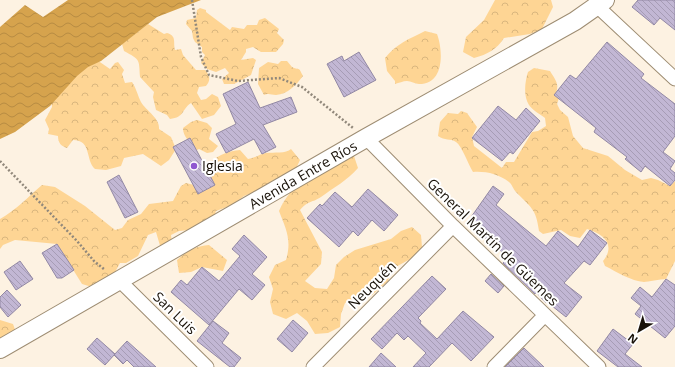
<svg xmlns="http://www.w3.org/2000/svg" width="675" height="367" font-family="'Open Sans',sans-serif">
  <style>
    .forest { fill: url(#forest-crowns) }
    .water { fill: url(#water-waves) }
    .building { fill: url(#building-back-hatch); stroke: #9288a4 }
    .lines { fill: none; stroke-linecap: round; stroke-linejoin: round }
    .street-casing { stroke: #9e8d73; stroke-width: 15 }
    .secondary-casing { stroke: #9e8d73; stroke-width: 20 }
    .path { stroke: #91887b; stroke-width: 2.5; stroke-dasharray: 2 2; stroke-linecap: butt }
    .street { stroke: #fff; stroke-width: 13 }
    .secondary { stroke: #fff; stroke-width: 18 }
    .poi-dot { fill: #8f58d0; stroke: #fff; stroke-width: 1.5 }
    .labels { text-anchor: middle; stroke-width: 4; stroke-linejoin: round; paint-order: stroke }
    .poi-label { font-size: 14px; fill: #191209; stroke: #fff; text-anchor: start }
    .street-label { font-size: 14px; fill: #191209; stroke: #fff }
  </style>
  <defs>
    <pattern id="forest-crowns" width="20" height="18" patternUnits="userSpaceOnUse"><rect width="20" height="18" fill="#fed594"/><path d="M2 6a3 3 0 1 1 6 0M12 15a3 3 0 1 1 6 0" fill="none" stroke="#d9b67e"/></pattern>
    <pattern id="water-waves" width="16" height="10" patternUnits="userSpaceOnUse"><rect width="16" height="10" fill="#d6a34d"/><path d="M0 5q4-4 8 0t8 0" fill="none" stroke="#b78b42"/></pattern>
    <pattern id="building-back-hatch" width="6" height="6" patternUnits="userSpaceOnUse"><rect width="6" height="6" fill="#c2b7d4"/><path d="M-1 5l2 2M0 0l6 6M5-1l2 2" fill="none" stroke="#a69cb5"/></pattern>
  </defs>
  <rect width="100%" height="100%" fill="#fdf2e2"/>
  <path class="forest" d="M 495,0 L 551,0 L 553,7 L 542,29 L 530,34 L 504,38 C 496,50 488,54 474,58 L 463,52 L 466,37 L 484,20 Z
    M 200,8 L 206,10 L 206,12 L 230,30 L 232,27 L 244,29 L 247,25 L 257,25 L 259,20 L 265,18 L 279,29 L 277,33 L 284,40 L 283,44 L 276,52 L 261,52 L 253,47 L 246,49 L 246,52 L 241,60 L 253,58 L 256,60 L 251,75 L 234,84 L 224,84 L 222,79 L 229,73 L 225,68 L 216,72 L 207,69 L 201,63 L 205,55 L 202,52 L 202,47 L 195,42 L 193,38 L 192,31 L 186,24 L 187,20 L 196,18 L 197,10 Z
    M 148,24 L 164,34 L 167,33 C 177,36 173,42 175,50 L 181,49 L 183,55 L 196,70 L 205,70 C 210,75 211,80 206,86 L 199,87 L 197,93 L 201,100 L 206,99 L 212,94 L 218,97 L 221,106 L 214,115 L 202,119 L 191,103 C 181,110 185,117 170,119 L 167,115 L 156,110 L 153,97 L 154,92 L 140,77 C 139,58 140,60 124,51 L 122,44 Z
    M 425,31 L 437,34 C 443,50 445,84 419,84 C 415,84 411,81 407,81 C 403,81 399,83 395,84 L 395,81 L 387,71 L 385,58 C 396,44 409,39 425,31 Z
    M 94,58 L 110,69 L 115,63 L 118,62 L 124,70 L 122,74 L 125,83 L 132,82 C 136,88 137,93 140,100 C 144,110 160,117 159,129 L 171,137 L 176,149 L 169,160 L 161,166 L 143,154 L 124,158 L 121,166 L 106,170 L 95,169 C 85,160 92,140 73,140 L 67,148 C 61,146 58,143 58,136 L 48,134 L 49,129 L 45,120 L 52,107 L 51,96 Z
    M 281,61 L 287,61 L 292,67 C 301,71 298,66 303,76 C 296,85 288,94 276,95 C 271,95 269,93 264,95 L 258,84 L 259,68 L 268,62 L 278,64 Z
    M 534,68 L 550,71 C 556,81 560,84 555,96 L 559,98 L 557,104 L 560,110 L 568,117 L 573,136 L 583,148 L 608,156 L 625,170 L 642,180 L 651,178 L 658,180 L 670,186 L 675,181 L 675,261 L 666,279 C 660,279 648,282 644,282 C 631,281 617,272 605,266 L 603,261 C 616,245 604,234 587,229 L 580,238 L 570,236 L 561,230 L 543,234 L 539,231 C 536,208 531,208 516,192 C 513,189 512,184 509,182 C 499,174 485,171 473,172 C 468,164 462,146 456,142 C 450,138 445,141 438,136 L 440,122 L 448,113 L 458,114 L 461,111 L 467,113 L 477,127 L 472,137 L 474,146 L 502,168 L 506,162 L 514,162 L 532,132 L 538,131 L 546,126 L 545,118 C 540,114 532,110 529,105 C 523,96 525,81 528,72 Z
    M 197,120 L 207,123 L 212,128 L 209,139 L 218,146 L 213,152 L 207,153 L 199,149 L 197,150 L 193,148 C 190,141 183,137 183,128 L 191,122 Z
    M 291,149 L 300,160 L 295,171 L 288,172 L 281,180 L 275,179 L 259,190 L 244,196 L 232,205 L 216,211 L 214,217 L 189,230 L 179,231 L 171,235 L 172,243 L 161,249 L 156,232 L 148,235 L 138,256 L 126,263 L 120,263 L 114,274 L 95,288 L 82,284 L 57,244 L 15,240 L 3,245 L 0,249 L 0,219 C 16,210 28,197 42,185 L 55,187 L 85,206 L 115,230 L 122,228 L 128,220 L 141,214 L 149,204 L 173,201 L 181,186 L 186,183 L 194,185 C 204,165 217,152 240,150 L 248,159 C 255,158 260,154 266,153 C 274,152 286,154 291,149 Z
    M 341,156 L 354,156 L 358,168 C 348,180 333,188 321,197 C 312,203 309,200 300,210 L 322,252 L 321,264 L 305,281 L 315,288 L 327,289 L 334,278 L 336,265 L 344,257 L 355,250 L 391,239 L 401,231 L 412,227 L 421,235 L 422,247 L 414,257 L 392,269 L 388,281 L 370,297 L 357,299 L 345,303 L 341,314 L 340,327 L 328,333 L 315,334 L 307,321 L 297,313 L 286,319 L 273,314 L 270,302 L 273,289 L 269,277 L 275,265 L 286,260 C 292,240 286,229 279,211 C 292,182 315,172 341,156 Z
    M 209,245 L 227,260 L 223,271 L 202,267 L 191,272 L 179,273 L 177,260 C 187,251 195,246 209,245 Z
    M 0,320 L 13,324 L 17,335 L 0,349 Z"/>
  <path class="water" d="M 68,0 L 201,0 L 157,17 L 101,61 L 88,67 L 77,76 L 50,106 L 15,132 L 0,139 L 0,27 L 25,5 L 43,17 Z"/>
  <path class="building" d="M 638,0 L 675,0 L 675,30 L 660,18 L 654,25 L 632,7 Z
    M 607,42 L 644,74 L 641,78 L 675,104 L 675,136 L 663,152 L 675,161 L 670,169 L 675,173 L 675,180 L 670,186 L 645,166 L 641,172 L 625,159 L 627,157 L 594,132 L 596,128 L 554,95 L 570,75 L 576,79 Z
    M 359,52 L 376,80 L 344,97 L 327,64 L 342,56 L 344,61 Z
    M 248,82 L 260,108 L 291,97 L 297,112 L 263,125 L 276,147 L 262,154 L 254,139 L 226,153 L 216,134 L 236,124 L 223,94 Z
    M 498,106 L 516,120 L 526,108 L 540,121 L 513,154 L 510,152 L 502,161 L 472,138 Z
    M 190,138 L 215,185 L 198,194 L 173,147 Z
    M 119,175 L 138,212 L 125,218 L 107,182 Z
    M 493,186 L 504,194 L 496,205 L 546,246 L 558,231 L 578,247 L 590,230 L 607,243 L 590,265 L 584,261 L 564,283 L 582,297 L 566,317 L 547,302 L 546,303 L 536,292 L 535,294 L 503,263 L 508,257 L 482,235 L 485,232 L 469,220 Z
    M 368,189 L 398,215 L 384,231 L 372,220 L 358,236 L 353,231 L 339,247 L 307,218 L 320,204 L 322,206 L 335,192 L 352,207 Z
    M 244,235 L 267,257 L 252,274 L 265,285 L 252,300 L 239,289 L 209,325 L 171,292 L 181,280 L 187,285 L 202,267 L 219,281 L 240,256 L 232,249 Z
    M 57,244 L 74,270 L 62,278 L 57,278 L 42,253 Z
    M 20,261 L 33,279 L 16,290 L 4,272 Z
    M 491,274 L 504,286 L 498,293 L 485,281 Z
    M 432,276 L 446,289 L 418,318 L 421,321 L 420,323 L 437,339 L 463,311 L 494,337 L 471,361 L 452,343 L 429,367 L 413,367 L 426,353 L 408,336 L 404,340 L 397,333 L 382,349 L 371,339 Z
    M 666,279 L 675,285 L 675,326 L 665,338 L 635,314 L 641,306 L 631,298 L 640,287 L 652,297 Z
    M 7,290 L 21,305 L 8,317 L 0,307 L 0,297 Z
    M 293,320 L 308,333 L 292,352 L 277,339 Z
    M 213,321 L 229,333 L 222,343 L 241,358 L 234,367 L 230,367 L 197,341 Z
    M 613,329 L 633,344 L 625,354 L 642,367 L 618,367 L 597,351 Z
    M 97,338 L 115,354 L 105,365 L 87,349 Z
    M 127,341 L 156,367 L 134,367 L 127,360 L 123,364 L 114,355 Z
    M 524,348 L 544,367 L 505,367 Z
    M 381,353 L 396,367 L 369,367 Z"/>
  <g class="lines">
    <g class="street-casing">
      <path id="street" d="M 598,7 L 675,79
        M 366,138 L 453,226 L 599,367
        M 120,281 L 207,367
        M 313,367 L 453,226
        M 494,367 L 545,315"/>
    </g>
    <g class="secondary-casing">
      <path id="secondary" d="M 0,349 L 366,138 L 575,21 L 605,0"/>
    </g>
    <path class="path" d="M 192,0 L 201,57 L 209,75 L 238,81 L 279,78 L 302,87 L 353,128
      M 0,161 L 77,241 L 94,261 L 105,270"/>
    <use href="#street" class="street"/>
    <use href="#secondary" class="secondary"/>
  </g>
  <circle class="poi-dot" cx="194" cy="166" r="4"/>
  <g class="labels">
    <g class="poi-label">
      <text x="202" y="171">Iglesia</text>
    </g>
    <g class="street-label">
      <text transform="translate(303 175) rotate(-30)" y="5">Avenida Entre Ríos</text>
      <text transform="translate(493 242) rotate(44)" y="5">General Martín de Güemes</text>
      <text transform="translate(372 285) rotate(-45)" y="5">Neuquén</text>
      <text transform="translate(175 313) rotate(44)" y="5">San Luis</text>
    </g>
  </g>
  <g transform="translate(639 331) rotate(218)" stroke="#ffffff" stroke-width="3" paint-order="stroke">
  <path d="M0-3L7 15L0 10L-7 15Z" fill="#191209"/>
  <text y="-6" font-size="11" font-weight="bold" text-anchor="middle" fill="#191209">N</text>
  </g>
</svg>
